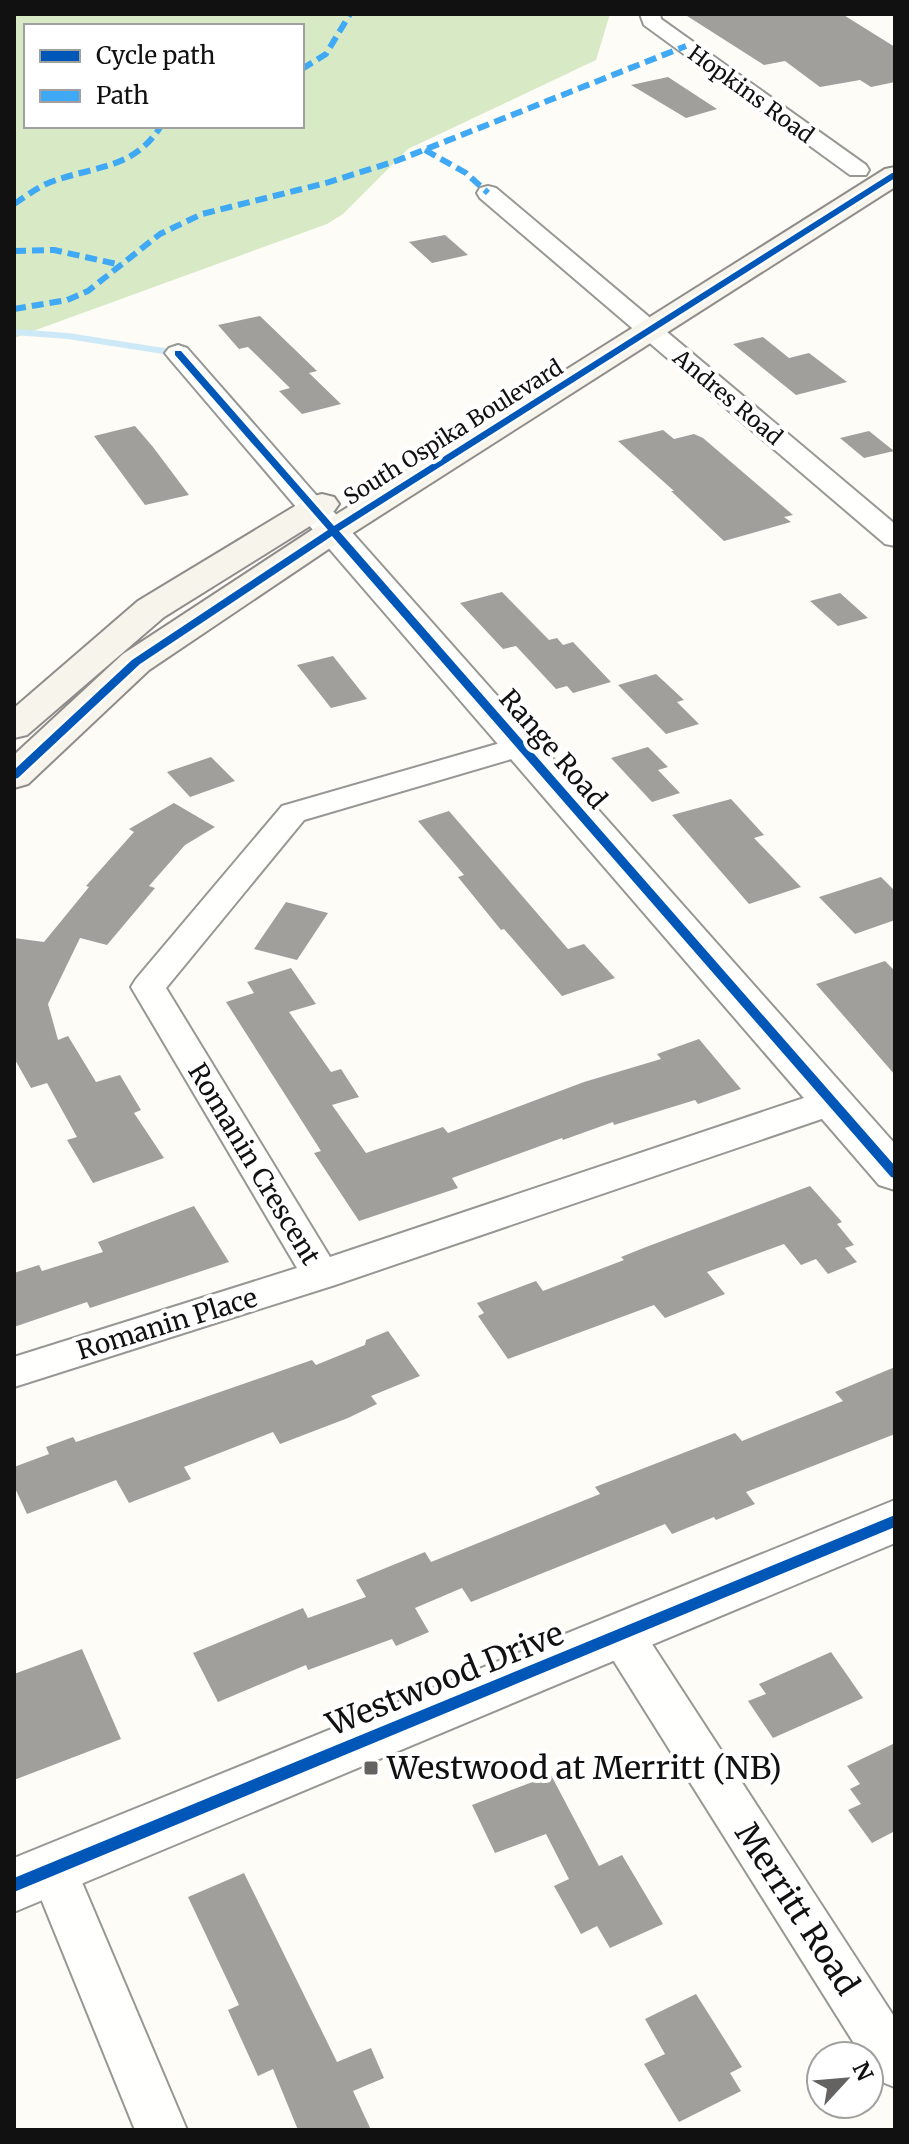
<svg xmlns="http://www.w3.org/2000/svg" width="909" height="2144" font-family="Merriweather,serif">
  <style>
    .forest { fill: #d8eac5; fill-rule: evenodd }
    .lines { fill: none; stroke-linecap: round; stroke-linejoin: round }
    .stream { stroke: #cde8f7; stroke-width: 6 }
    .building { fill: #a19f9c }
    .minor-casing { stroke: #979795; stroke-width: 4 }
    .tertiary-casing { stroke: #979795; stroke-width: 4 }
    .secondary-casing { stroke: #8e8d8b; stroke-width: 4 }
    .minor { fill: #fffffe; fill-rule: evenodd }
    .tertiary { fill: #fffffe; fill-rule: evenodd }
    .secondary { fill: #f6f4eb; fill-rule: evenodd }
    .quiet { stroke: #3fa9f5; stroke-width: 6; stroke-dasharray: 12 6; stroke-linecap: butt }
    .cycleway-casing { stroke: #fff; stroke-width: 5 }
    .cycleway { fill: #0057b8; fill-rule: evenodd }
    .poi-dot { fill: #646362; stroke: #fff; stroke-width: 3 }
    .labels { text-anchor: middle; stroke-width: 8; stroke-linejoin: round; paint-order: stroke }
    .far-street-label { font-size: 22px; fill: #111; stroke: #fff }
    .street-label { font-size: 26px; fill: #111; stroke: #fff }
    .near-street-label { font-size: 32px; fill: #111; stroke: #fff }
    .near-poi-label { font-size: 32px; fill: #111; stroke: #fff; text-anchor: start }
  </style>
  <rect width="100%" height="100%" fill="#fdfcf7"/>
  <path class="forest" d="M 14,14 L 610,14 L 596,60 L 408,149 L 343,214 L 327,224 L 14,338 ZM 26,26 L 302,26 L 302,126 L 26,126 Z"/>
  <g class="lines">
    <path class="stream" d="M 14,332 L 68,336 L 176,353"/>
  </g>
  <path class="building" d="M 684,14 L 842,14 L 895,47 L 895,82 L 871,87 L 860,80 L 820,87 L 785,61 L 764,65 Z
    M 668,77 L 717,109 L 686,118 L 631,85 Z
    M 445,235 L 468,255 L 432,263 L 409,242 Z
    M 260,316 L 317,371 L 309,373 L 341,404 L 302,414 L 279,391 L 290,388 L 248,347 L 239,349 L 218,325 Z
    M 763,337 L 789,358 L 809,353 L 847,382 L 796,395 L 733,344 Z
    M 135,426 L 153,447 L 189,495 L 145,505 L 94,436 Z
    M 663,430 L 674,439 L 694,434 L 703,438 L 793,515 L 784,517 L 791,522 L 724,541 L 671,491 L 674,491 L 618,441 Z
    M 869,431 L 894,451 L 864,458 L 840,438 Z
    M 502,592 L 549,640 L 557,638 L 563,645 L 573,642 L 611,682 L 573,693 L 567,686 L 556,689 L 516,646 L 503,649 L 460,603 Z
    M 840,593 L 868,618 L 838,626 L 810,601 Z
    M 333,656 L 367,699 L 331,708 L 297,665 Z
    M 656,674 L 684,700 L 677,702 L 699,724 L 666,734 L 618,685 Z
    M 648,747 L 668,767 L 658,770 L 680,793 L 652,802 L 611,758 Z
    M 211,757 L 235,781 L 190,797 L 167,772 Z
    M 731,799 L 764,835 L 754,838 L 801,887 L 749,904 L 672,815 Z
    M 174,803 L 215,827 L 185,845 L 149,886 L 155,888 L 107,945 L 80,938 L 48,1004 L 58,1040 L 68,1036 L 96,1082 L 120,1075 L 141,1110 L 134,1113 L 164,1158 L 93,1183 L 67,1140 L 77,1137 L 47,1083 L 31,1088 L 14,1058 L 14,938 L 44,942 L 89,887 L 86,886 L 134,832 L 129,829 Z
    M 449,811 L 568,949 L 584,944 L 615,978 L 562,996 L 504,929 L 501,930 L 458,877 L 464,875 L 418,821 Z
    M 881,877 L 895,891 L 895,920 L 855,934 L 819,897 Z
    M 286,902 L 328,913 L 297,960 L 254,949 Z
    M 885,961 L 895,971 L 895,1075 L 816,984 Z
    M 291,968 L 316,1004 L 289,1012 L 331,1072 L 341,1069 L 359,1097 L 332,1105 L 366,1153 L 443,1127 L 448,1133 L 584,1082 L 661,1059 L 657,1054 L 699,1039 L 741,1089 L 698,1104 L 695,1100 L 614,1125 L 613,1122 L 563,1140 L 562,1138 L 452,1178 L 458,1188 L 359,1221 L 314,1153 L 321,1151 L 226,1002 L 254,993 L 247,982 Z
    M 810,1186 L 842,1222 L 837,1224 L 854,1245 L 845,1248 L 857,1262 L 828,1274 L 816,1259 L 801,1265 L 784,1244 L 707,1272 L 725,1294 L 665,1318 L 654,1305 L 508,1359 L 478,1316 L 484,1313 L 477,1303 L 536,1281 L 543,1291 L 624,1260 L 621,1257 L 646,1247 Z
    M 194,1206 L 229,1262 L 90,1308 L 87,1302 L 14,1327 L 14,1273 L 39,1265 L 42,1271 L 103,1252 L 98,1242 Z
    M 388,1331 L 420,1376 L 371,1396 L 377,1404 L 348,1418 L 280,1444 L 273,1432 L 184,1467 L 191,1479 L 129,1503 L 116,1480 L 27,1514 L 14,1486 L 14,1467 L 49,1454 L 46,1447 L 73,1437 L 76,1442 L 312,1360 L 316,1365 L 365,1345 L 366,1340 Z
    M 895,1367 L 895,1434 L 746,1492 L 755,1504 L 716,1520 L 714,1517 L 672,1534 L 665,1524 L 471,1602 L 462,1588 L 415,1608 L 429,1632 L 396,1646 L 392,1639 L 308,1670 L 306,1665 L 218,1702 L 193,1653 L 303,1608 L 308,1618 L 366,1597 L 356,1580 L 425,1552 L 431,1562 L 600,1494 L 595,1487 L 735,1433 L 742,1441 L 843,1401 L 835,1392 Z
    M 82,1649 L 121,1739 L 14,1780 L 14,1674 Z
    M 831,1652 L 863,1698 L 773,1738 L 748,1701 L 766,1694 L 759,1684 Z
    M 895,1743 L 895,1831 L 872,1843 L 848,1810 L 861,1804 L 850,1789 L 860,1784 L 847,1766 Z
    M 551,1775 L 599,1866 L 622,1855 L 663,1924 L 610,1948 L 597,1926 L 581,1934 L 554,1886 L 569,1879 L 546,1834 L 495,1853 L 472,1805 Z
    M 244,1873 L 337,2062 L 371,2048 L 384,2078 L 353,2091 L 371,2130 L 298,2130 L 273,2069 L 258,2076 L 228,2010 L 239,2005 L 188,1897 Z
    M 696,1994 L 742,2067 L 730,2073 L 741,2091 L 679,2122 L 644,2064 L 665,2054 L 645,2019 Z"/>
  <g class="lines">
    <g class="minor-casing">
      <path id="minor" d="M 640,14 L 660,14 L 661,19 L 866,165 L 869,170 L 866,175 L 850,175 L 644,25 Z
        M 488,186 L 496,188 L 895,524 L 895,546 L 885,544 L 480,198 L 477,193 L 480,188 Z
        M 178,345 L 187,348 L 323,503 L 327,509 L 323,515 L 313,517 L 303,515 L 169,358 L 165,353 L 169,348 Z
        M 521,737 L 532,739 L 537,746 L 532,753 L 304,820 L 166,988 L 330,1257 L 819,1093 L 832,1090 L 845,1093 L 850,1102 L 845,1111 L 335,1285 L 14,1387 L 14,1357 L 297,1268 L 131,987 L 136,979 L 282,806 Z
        M 621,1616 L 637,1621 L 895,2018 L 895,2087 C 878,2081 869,2076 869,2056 L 862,2056 L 605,1647 L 599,1634 L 605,1621 Z
        M 53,1847 L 70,1854 L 187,2130 L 135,2130 L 29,1869 L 36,1854 Z"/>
    </g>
    <g class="tertiary-casing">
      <path id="tertiary" d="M 313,499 L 325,502 L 895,1144 L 895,1190 L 879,1185 L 301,516 L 296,509 L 301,502 Z
        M 895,1500 L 895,1543 L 14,1912 L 14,1858 Z"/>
    </g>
    <g class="secondary-casing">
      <path id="secondary" d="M 895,167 L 895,187 L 345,538 L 149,670 L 28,784 L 14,788 L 14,755 L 123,654 L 321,524 L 885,169 Z
        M 322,494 L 334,497 L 339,504 L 334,511 L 164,617 L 27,735 L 14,738 L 14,708 L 138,601 L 310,497 Z"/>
    </g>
    <use href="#minor" class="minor"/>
    <use href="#tertiary" class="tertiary"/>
    <use href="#secondary" class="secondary"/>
    <path class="quiet" d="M 302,69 L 326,54 L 350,14
      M 425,150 L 466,173 L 488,193
      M 14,204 C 25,197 35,189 46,184 C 91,165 132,172 161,126
      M 14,251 L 54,250 L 121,265
      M 14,309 L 67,300 L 88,291 L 160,234 L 202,214 L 326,183 L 396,161 L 686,46"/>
    <g class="cycleway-casing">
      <path id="cycleway" d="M 892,173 L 895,173 L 895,178 L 339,531 L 895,1166 L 895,1178 L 891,1177 L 332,536 L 140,664 L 18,778 L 14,779 L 14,770 L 132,660 L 328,530 L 175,355 L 175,351 L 181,351 L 334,526 Z
        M 895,1515 L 895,1527 L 14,1892 L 14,1878 Z"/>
    </g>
    <use href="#cycleway" class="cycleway"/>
  </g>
  <rect class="poi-dot" x="363" y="1760" width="16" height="16" rx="4"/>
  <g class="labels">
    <g class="far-street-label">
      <text transform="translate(751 94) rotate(36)" y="8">Hopkins Road</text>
      <text transform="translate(728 397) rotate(40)" y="8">Andres Road</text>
      <text transform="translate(453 432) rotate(-32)" y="8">South Ospika Boulevard</text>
    </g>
    <g class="street-label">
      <text transform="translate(553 749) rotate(49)" y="9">Range Road</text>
      <text transform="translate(254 1164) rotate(59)" y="9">Romanin Crescent</text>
      <text transform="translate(167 1324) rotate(-17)" y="9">Romanin Place</text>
    </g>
    <g class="near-street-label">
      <text transform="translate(445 1679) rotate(-22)" y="11">Westwood Drive</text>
      <text transform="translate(797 1909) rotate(57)" y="11">Merritt Road</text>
    </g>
    <g class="near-poi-label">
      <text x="387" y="1779">Westwood at Merritt (NB)</text>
    </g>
  </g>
  <rect width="909" height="2144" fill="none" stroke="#111111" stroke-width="32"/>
  <rect x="24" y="24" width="280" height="104" fill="#ffffff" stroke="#a0a0a0" stroke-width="2"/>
  <rect x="40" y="50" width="40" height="12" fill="#0057b8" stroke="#a0a0a0" stroke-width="2"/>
  <text x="96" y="64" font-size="24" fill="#111111">Cycle path</text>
  <rect x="40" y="90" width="40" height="12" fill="#3fa9f5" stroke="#a0a0a0" stroke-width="2"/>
  <text x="96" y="104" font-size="24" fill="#111111">Path</text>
  <g transform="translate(845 2080) rotate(64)"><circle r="38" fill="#ffffff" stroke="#a0a0a0" stroke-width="2"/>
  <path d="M0-6L14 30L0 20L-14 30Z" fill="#646362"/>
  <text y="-12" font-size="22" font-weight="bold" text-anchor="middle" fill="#111111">N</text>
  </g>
</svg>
